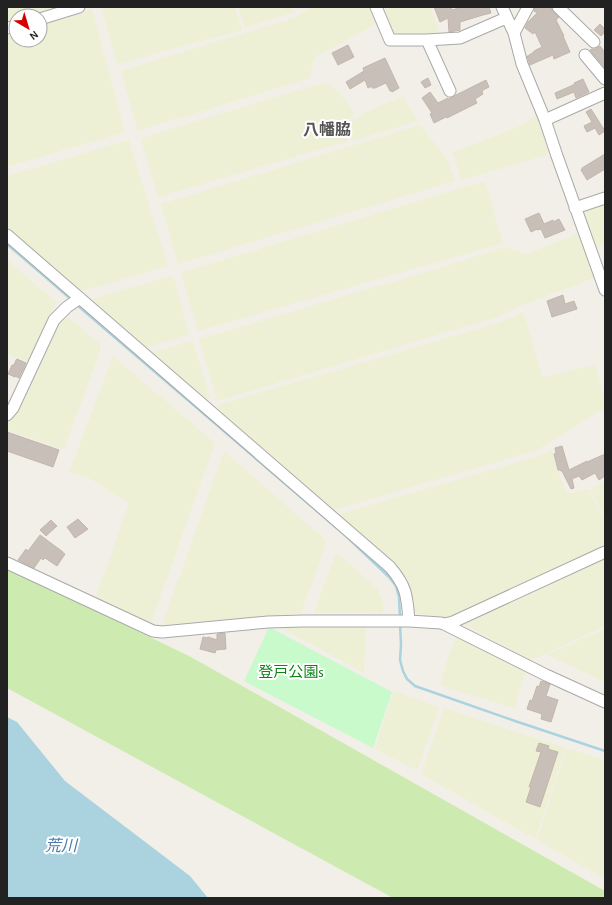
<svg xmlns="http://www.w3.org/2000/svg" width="612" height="905" font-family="'Alegreya Sans','Noto Sans JP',sans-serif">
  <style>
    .farmland { fill: #eef0d5 }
    .grass { fill: #cdebb0 }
    .park { fill: #c8facc }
    .water { fill: #aad3df }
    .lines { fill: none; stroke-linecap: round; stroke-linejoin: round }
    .stream { stroke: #aad3df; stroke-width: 2.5 }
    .building { fill: #c7bfb8; stroke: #c4b6ab }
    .minor-casing { stroke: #a9a9a9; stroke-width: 13 }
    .minor { stroke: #fff; stroke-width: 11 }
    .labels { text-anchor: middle; stroke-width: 4; stroke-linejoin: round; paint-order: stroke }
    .park-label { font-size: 15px; fill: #0c8416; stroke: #fff }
    .neighbourhood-label { font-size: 16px; font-weight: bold; fill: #555; stroke: #fff }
    .water-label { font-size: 16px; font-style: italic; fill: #4a7aab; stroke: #fff }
  </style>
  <rect width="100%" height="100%" fill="#f2efe9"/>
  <path class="farmland" d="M 7,7 L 71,7 L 40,16 L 16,16 L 16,23 L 7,26 Z
    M 101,7 L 235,7 L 242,30 L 117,64 Z
    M 238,7 L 292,7 L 294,12 L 245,28 Z
    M 313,7 L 373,7 L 379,22 L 316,57 L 313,62 L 310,78 L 140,130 L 137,129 L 121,71 L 287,20 L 296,17 Z
    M 379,7 L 431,7 L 440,35 L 392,36 Z
    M 92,9 L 125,132 L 7,167 L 7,35 L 16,32 L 16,40 L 40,40 L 40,25 Z
    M 327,83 L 337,90 L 355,113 L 343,123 L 348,141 L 158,197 L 141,140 L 144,137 L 312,86 Z
    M 403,96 L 417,121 L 353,141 L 346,125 L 364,113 Z
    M 537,116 L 548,150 L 547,155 L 461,180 L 455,159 L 451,153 L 515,128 L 523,124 L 530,119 Z
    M 420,125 L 447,159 L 455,181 L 179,264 L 177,261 L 161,204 Z
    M 129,140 L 168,266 L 81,291 L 7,228 L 7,176 Z
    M 485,181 L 503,243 L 198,331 L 181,275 L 183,272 Z
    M 605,202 L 605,244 L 593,249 L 581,215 L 584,210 Z
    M 578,233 L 594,278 L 523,305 L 494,318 L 217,401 L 199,339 L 430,271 L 505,247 L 527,254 Z
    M 7,260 L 56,302 L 29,362 L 7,354 Z
    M 171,276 L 174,278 L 189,334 L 144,348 L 91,302 L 92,299 Z
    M 523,312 L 543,377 L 595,365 L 605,401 L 605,408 L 537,450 L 334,510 L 330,508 L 220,414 L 219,410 L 218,407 L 221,404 L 498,323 Z
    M 67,316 L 100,344 L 100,351 L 64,450 L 7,430 L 7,422 L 15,414 L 22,403 L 55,328 Z
    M 193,341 L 210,397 L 205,401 L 150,353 Z
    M 113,356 L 215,443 L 150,626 L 95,599 L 129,503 L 87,477 L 69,472 Z
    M 552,449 L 566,494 L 588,489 L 605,521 L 605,550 L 456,618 L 418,614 L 413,608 L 412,597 L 407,584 L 336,515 L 539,456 Z
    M 224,451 L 327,541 L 301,613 L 162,625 Z
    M 605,480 L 605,517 L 590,490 Z
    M 336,552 L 377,588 L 383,603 L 383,612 L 314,613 Z
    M 605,555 L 605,626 L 534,659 L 529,660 L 461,622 Z
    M 366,623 L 364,673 L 276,625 Z
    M 605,629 L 605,682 L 547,655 Z
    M 458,635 L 527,669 L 514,708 L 441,686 L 442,677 L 447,661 L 456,637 Z
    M 393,691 L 439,707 L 418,768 L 414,769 L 375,749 Z
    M 444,708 L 566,748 L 535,839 L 421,774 Z
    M 567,748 L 605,760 L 605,879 L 537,840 Z"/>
  <path class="grass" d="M 7,568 L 191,657 L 605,891 L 605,898 L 393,898 L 7,688 Z"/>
  <path class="park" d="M 269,627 L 392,692 L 373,748 L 244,681 Z"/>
  <path class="water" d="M 7,717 L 17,722 L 65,781 L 190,876 L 208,898 L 7,898 Z"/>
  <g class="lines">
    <path class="stream" d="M 7,244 L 72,300
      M 77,305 L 346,536 L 389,577 L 396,586 L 399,597 L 400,617
      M 400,624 L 401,645 L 400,660 L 403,671 L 407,679 L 415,686 L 515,721 L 605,751"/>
  </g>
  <path class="building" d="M 434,7 L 451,7 L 452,10 L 462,7 L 489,7 L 491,13 L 483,15 L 460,22 L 460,30 L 449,32 L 448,18 L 440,22 Z
    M 535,7 L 551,7 L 553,12 L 559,17 L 556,20 L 564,36 L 563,36 L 570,52 L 554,59 L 553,55 L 530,65 L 527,56 L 529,56 L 529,55 L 534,52 L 534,51 L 542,47 L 535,32 L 533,34 L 525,28 L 528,22 L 537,13 L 534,11 Z
    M 600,24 L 605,29 L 605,32 L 601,36 L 594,30 Z
    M 348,45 L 354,57 L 338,65 L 332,53 Z
    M 600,46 L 605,52 L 605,68 L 590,50 L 592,49 L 596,49 Z
    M 385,58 L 399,88 L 392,92 L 392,91 L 390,91 L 386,83 L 375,88 L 372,88 L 372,86 L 368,88 L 365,80 L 350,89 L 346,82 L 364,71 L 363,68 Z
    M 428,78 L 431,85 L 425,88 L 421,82 Z
    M 583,79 L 589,92 L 576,98 L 574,92 L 557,99 L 555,93 L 571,86 L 575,84 L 574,83 Z
    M 486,80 L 489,87 L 483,90 L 482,92 L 483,94 L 475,99 L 477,103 L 447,118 L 446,117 L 434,123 L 430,114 L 432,113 L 422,98 L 430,92 L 438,103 L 448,98 L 448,99 L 453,97 L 456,95 Z
    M 591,109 L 605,131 L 599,135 L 595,128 L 587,132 L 584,126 L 592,122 L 586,112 Z
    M 605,154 L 605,169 L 587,180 L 581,170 L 582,169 L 582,168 Z
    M 539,213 L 544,224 L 553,220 L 553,222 L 559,219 L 565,230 L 545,238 L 541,229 L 537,230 L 537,229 L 531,232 L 525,219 Z
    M 563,295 L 565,304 L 574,301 L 577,309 L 552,317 L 547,301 Z
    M 17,359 L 26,363 L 19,378 L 15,376 L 15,377 L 8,374 L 12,365 L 14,365 L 16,360 Z
    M 7,432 L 59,450 L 53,467 L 7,451 Z
    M 562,446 L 569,470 L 587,461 L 587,462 L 605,454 L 605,476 L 599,480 L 595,473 L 582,480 L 579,476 L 572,479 L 574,488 L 571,489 L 562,471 L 561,471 L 560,470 L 558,470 L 554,454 L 556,453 L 555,448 Z
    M 78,519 L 88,529 L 75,538 L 67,527 Z
    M 51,520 L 57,526 L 46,536 L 40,530 Z
    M 40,535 L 63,552 L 62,552 L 65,554 L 57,566 L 45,558 L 43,560 L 41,558 L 34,568 L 18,560 L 26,549 L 28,551 Z
    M 225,633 L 226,649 L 216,650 L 215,653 L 200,649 L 203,637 L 207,638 L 208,637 L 217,640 L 217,634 Z
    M 541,681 L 550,684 L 546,696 L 558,700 L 551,722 L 541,719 L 542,714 L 527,709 L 530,700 L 532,701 L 537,686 L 539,687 Z
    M 539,743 L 549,746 L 548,749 L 558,752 L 540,807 L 526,802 L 531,787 L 529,787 L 541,752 L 536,751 Z"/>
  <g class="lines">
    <g class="minor-casing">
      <path id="minor" d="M 376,7 L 390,40 L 427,40 L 460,38 L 506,18
        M 502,7 L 514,33 L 522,64 L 545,120 L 557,156 L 605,290
        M 558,7 L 594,42
        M 40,19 L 79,7
        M 7,28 L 16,26
        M 514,33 L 528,7
        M 427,40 L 450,91
        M 585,55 L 605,79
        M 545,120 L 605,93
        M 575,208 L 605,198
        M 7,235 L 390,567 C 407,587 407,596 409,621
        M 7,415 L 13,408 L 54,320 L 67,307 L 80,298
        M 7,563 L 153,631 L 162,632 L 268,622 L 303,621 L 409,621 L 441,623 L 444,624 L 546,675 L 605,702
        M 444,624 L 453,622 L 605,552"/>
    </g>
    <use href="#minor" class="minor"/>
  </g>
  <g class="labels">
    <g class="park-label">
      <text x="291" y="677">登戸公園s</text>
    </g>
    <g class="neighbourhood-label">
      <text x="327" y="135">八幡脇</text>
    </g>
    <g class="water-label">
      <text x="61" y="851">荒川</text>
    </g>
  </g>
  <rect width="612" height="905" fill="none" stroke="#222222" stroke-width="16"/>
  <g transform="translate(28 28) rotate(142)"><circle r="19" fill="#ffffff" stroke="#a7a7a7"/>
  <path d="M0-3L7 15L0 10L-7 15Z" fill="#d40000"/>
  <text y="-6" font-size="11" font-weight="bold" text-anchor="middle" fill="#222222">N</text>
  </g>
</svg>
